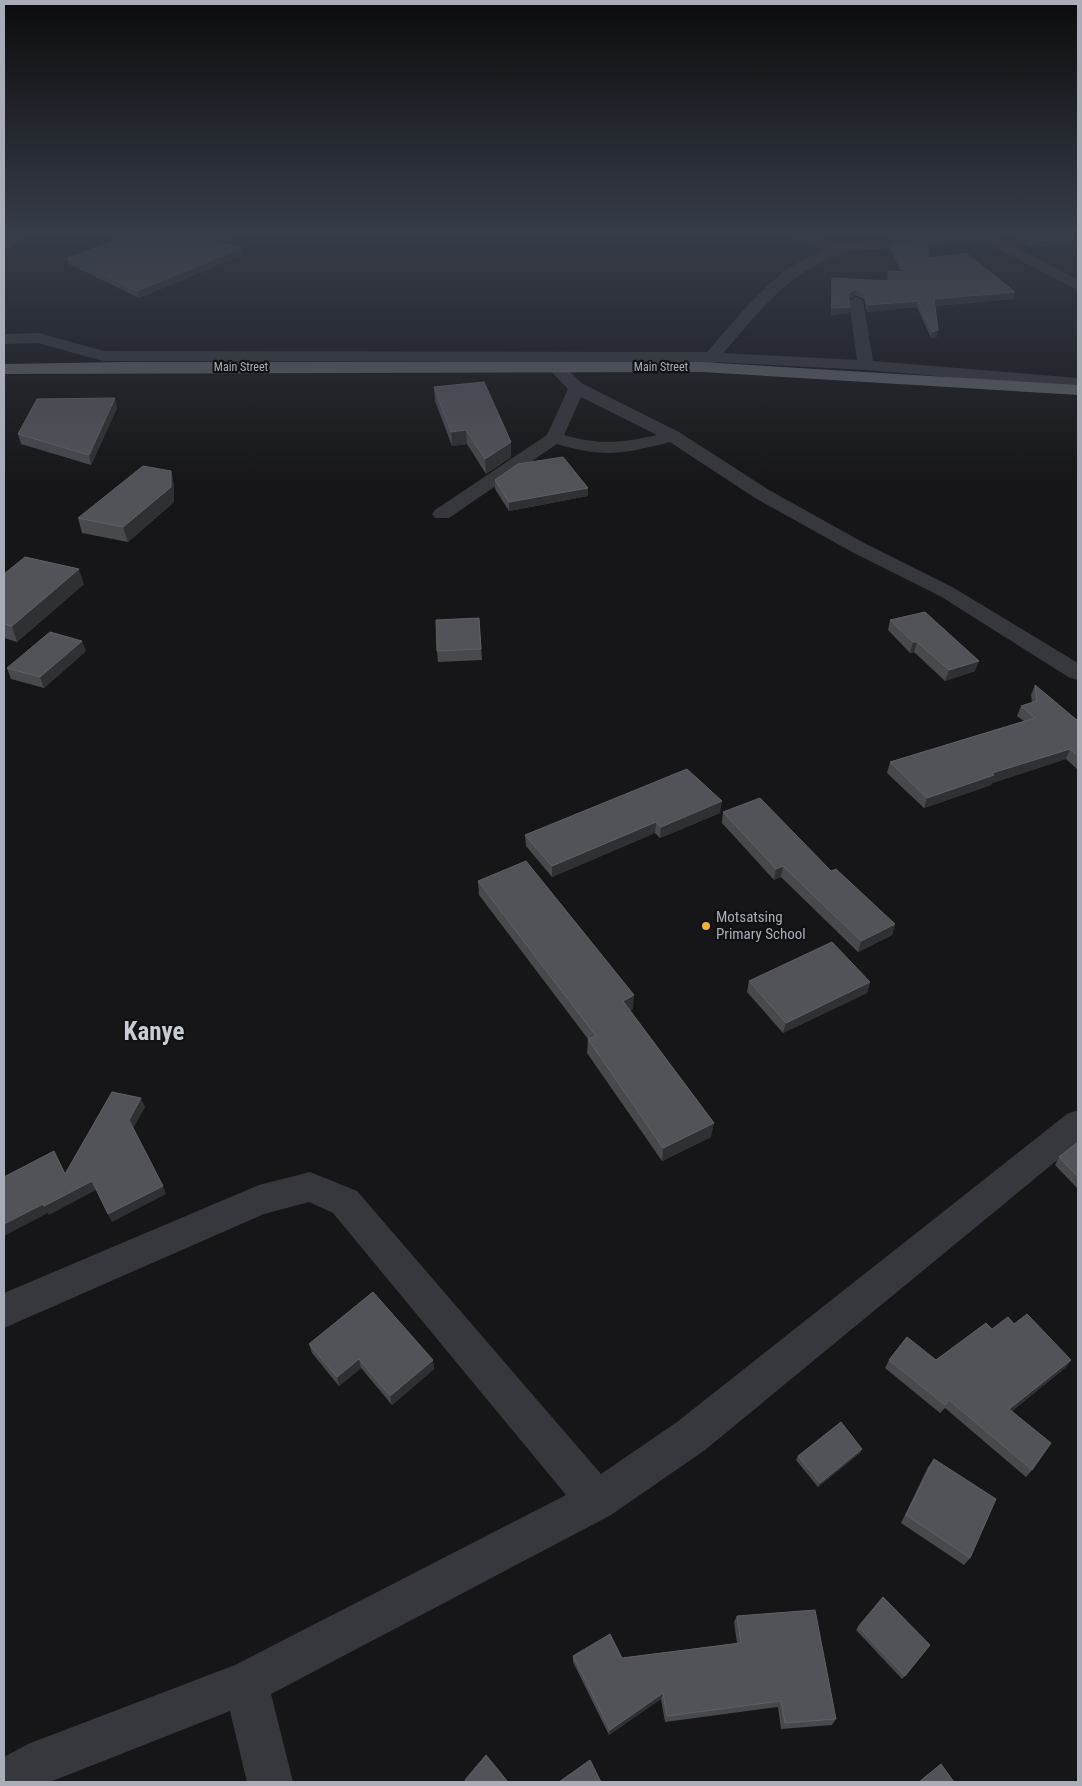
<svg xmlns="http://www.w3.org/2000/svg" width="1082" height="1786" font-family="'Roboto Condensed',sans-serif">
  <style>
    .lines { fill: none; stroke-linecap: round; stroke-linejoin: round }
    .minor { fill: #37383d; fill-rule: evenodd }
    .trunk { fill: #5b5e65; fill-rule: evenodd }
    .wall { fill: #47494d }
    .shaded-wall { fill: #2f3033 }
    .building { fill: #525359; stroke: #5f6168 }
    .poi-dot { fill: #f2b134; stroke: #111113; stroke-width: 2 }
    .labels { text-anchor: middle; stroke-width: 4.5; stroke-linejoin: round; paint-order: stroke }
    .far-street-label { font-size: 12px; fill: #a8adb8; stroke: #111113 }
    .poi-label { font-size: 15px; fill: #a8adb8; stroke: #111113; text-anchor: start }
    .town-label { font-size: 25px; font-weight: bold; fill: #c9ccd4; stroke: #111113 }
  </style>
  <rect width="100%" height="100%" fill="#161618"/>
  <g class="lines">
    <path class="minor" d="M 11,234 L 26,234 L 9,249 L 4,250 L 4,240 Z
      M 783,234 L 812,234 L 840,246 L 851,243 L 1001,234 L 997,237 L 1078,280 L 1078,290 L 983,241 L 851,251 C 791,267 762,309 723,353 L 857,360 L 849,301 L 856,297 L 863,301 L 873,361 L 1078,378 L 1078,388 L 866,370 L 715,362 L 708,370 L 702,372 L 694,367 L 698,362 L 555,362 L 560,363 L 583,384 L 679,432 L 769,490 L 866,544 L 954,588 L 1078,663 L 1078,680 L 1070,678 L 940,596 L 852,552 L 755,498 L 670,442 C 624,454 603,458 557,444 L 449,518 L 435,518 L 432,514 L 435,510 L 547,435 L 568,389 L 546,366 L 553,362 L 103,361 L 38,343 L 4,344 L 4,334 L 39,333 L 104,351 L 707,352 C 741,314 774,267 825,250 L 802,240 L 785,237 ZM 581,397 L 657,435 C 623,443 598,445 564,435 Z
      M 1078,1110 L 1078,1143 L 705,1450 L 611,1515 L 271,1694 L 293,1782 L 247,1782 L 230,1711 L 50,1782 L 4,1782 L 4,1757 L 28,1744 L 235,1665 L 566,1495 L 333,1213 L 309,1202 L 264,1214 L 4,1328 L 4,1293 L 259,1185 L 310,1172 L 357,1191 L 601,1474 L 677,1422 L 1067,1114 Z"/>
    <path class="trunk" d="M 125,362 L 702,362 L 1078,385 L 1078,395 L 702,372 L 4,374 L 4,364 Z"/>
  </g>
  <path class="wall" d="M 884,234 L 925,234 L 925,237 L 886,239 Z
    M 1008,234 L 1068,234 L 1073,244 L 1032,248 Z
    M 222,242 L 241,248 L 242,255 L 139,298 L 69,264 L 67,258 Z
    M 892,244 L 929,258 L 1014,299 L 935,306 L 937,337 L 931,338 L 917,307 L 867,312 L 864,299 L 855,295 L 849,299 L 849,313 L 831,315 L 831,284 L 832,278 L 888,281 L 887,277 L 888,271 L 901,272 L 891,250 Z
    M 434,387 L 511,442 L 511,457 L 486,474 L 467,444 L 452,446 L 435,401 Z
    M 117,408 L 91,465 L 21,444 L 18,434 Z
    M 171,471 L 174,485 L 174,502 L 128,542 L 82,533 L 78,518 Z
    M 495,480 L 588,496 L 509,511 L 495,489 Z
    M 4,574 L 84,584 L 17,642 L 4,638 Z
    M 479,618 L 482,660 L 438,662 L 437,651 Z
    M 890,620 L 975,671 L 945,681 L 914,652 L 910,653 L 888,630 Z
    M 86,651 L 44,688 L 11,679 L 7,668 Z
    M 1035,685 L 1078,721 L 1078,770 L 1066,759 L 992,783 L 991,785 L 924,808 L 887,773 L 890,762 L 1024,721 L 1017,716 L 1021,706 L 1032,702 L 1031,695 Z
    M 723,812 L 831,871 L 895,924 L 892,935 L 858,952 L 781,877 L 774,880 L 722,823 Z
    M 720,813 L 660,838 L 655,833 L 552,877 L 526,846 L 525,835 Z
    M 478,881 L 633,1009 L 630,1010 L 711,1137 L 662,1161 L 587,1053 L 588,1039 L 479,895 Z
    M 749,981 L 870,982 L 867,993 L 783,1033 L 747,992 Z
    M 1078,1142 L 1078,1189 L 1055,1165 L 1059,1157 Z
    M 1014,1324 L 1071,1360 L 1065,1368 L 1012,1411 L 1032,1470 L 1026,1477 L 945,1408 L 940,1413 L 885,1368 L 889,1360 L 936,1360 L 992,1329 Z
    M 309,1344 L 433,1360 L 434,1369 L 392,1405 L 361,1368 L 339,1386 L 312,1353 Z
    M 860,1453 L 818,1487 L 796,1460 L 798,1456 Z
    M 934,1459 L 970,1558 L 964,1565 L 901,1523 L 928,1467 Z
    M 737,1616 L 836,1719 L 832,1725 L 781,1729 L 778,1707 L 665,1722 L 661,1699 L 609,1735 L 573,1662 L 573,1656 L 622,1658 L 737,1643 L 734,1622 Z
    M 858,1627 L 905,1676 L 902,1679 L 856,1630 Z"/>
  <path class="shaded-wall" d="M 225,234 L 245,234 L 212,246 L 210,239 Z
    M 1074,238 L 1073,244 L 1032,248 L 1034,241 Z
    M 241,248 L 242,255 L 139,298 L 137,291 Z
    M 856,289 L 855,295 L 847,300 L 848,294 Z
    M 1015,292 L 1014,299 L 933,306 L 934,299 Z
    M 918,301 L 917,307 L 867,312 L 868,305 Z
    M 850,307 L 849,313 L 831,315 L 832,308 Z
    M 938,330 L 937,337 L 931,338 L 932,332 Z
    M 115,398 L 117,408 L 91,465 L 89,455 Z
    M 466,430 L 467,444 L 452,446 L 451,432 Z
    M 511,442 L 511,457 L 486,474 L 485,459 Z
    M 171,471 L 174,485 L 174,502 L 128,542 L 123,527 Z
    M 588,488 L 588,496 L 509,511 L 509,502 Z
    M 79,569 L 84,584 L 17,642 L 12,626 Z
    M 82,641 L 86,651 L 44,688 L 40,677 Z
    M 913,642 L 917,642 L 914,652 L 910,653 Z
    M 979,661 L 975,671 L 945,681 L 949,670 Z
    M 1070,749 L 1066,759 L 992,783 L 991,785 L 924,808 L 927,798 L 992,773 Z
    M 722,801 L 720,813 L 660,838 L 661,827 Z
    M 656,822 L 655,833 L 552,877 L 552,866 Z
    M 783,866 L 781,877 L 774,880 L 776,869 Z
    M 895,924 L 892,935 L 858,952 L 861,941 Z
    M 870,982 L 867,993 L 783,1033 L 786,1023 Z
    M 634,995 L 633,1009 L 621,1014 L 623,1001 Z
    M 141,1098 L 145,1107 L 133,1129 L 129,1120 Z
    M 714,1123 L 711,1137 L 662,1161 L 663,1148 Z
    M 92,1181 L 96,1190 L 49,1215 L 48,1213 L 4,1236 L 4,1224 L 43,1204 Z
    M 163,1186 L 166,1194 L 112,1222 L 108,1214 Z
    M 359,1359 L 361,1368 L 339,1386 L 337,1377 Z
    M 433,1360 L 434,1369 L 392,1405 L 390,1396 Z
    M 1071,1360 L 1065,1368 L 1004,1417 L 1009,1409 Z
    M 862,1449 L 860,1453 L 818,1487 L 820,1483 Z
    M 663,1693 L 661,1699 L 609,1735 L 610,1730 Z"/>
  <path class="building" d="M 133,234 L 225,234 L 210,239 L 241,248 L 137,291 L 67,258 Z
    M 1020,234 L 1068,234 L 1074,238 L 1034,241 Z
    M 927,241 L 929,258 L 966,253 L 1015,292 L 934,299 L 938,330 L 932,332 L 918,301 L 868,305 L 865,293 L 856,289 L 848,294 L 850,307 L 832,308 L 832,278 L 890,281 L 888,271 L 905,272 L 892,244 Z
    M 484,382 L 511,442 L 485,459 L 466,430 L 451,432 L 434,387 Z
    M 115,398 L 89,455 L 18,434 L 37,399 Z
    M 563,457 L 588,488 L 509,502 L 495,480 L 518,464 Z
    M 143,466 L 171,471 L 171,487 L 123,527 L 78,518 Z
    M 25,557 L 79,569 L 12,626 L 4,624 L 4,574 Z
    M 925,612 L 979,661 L 949,670 L 917,642 L 913,642 L 890,620 Z
    M 479,618 L 481,649 L 437,651 L 436,620 Z
    M 50,632 L 82,641 L 40,677 L 7,668 Z
    M 1035,685 L 1078,721 L 1078,756 L 1070,749 L 992,773 L 994,775 L 927,798 L 890,762 L 1035,718 L 1021,706 L 1037,701 Z
    M 687,769 L 722,801 L 661,827 L 656,822 L 552,866 L 525,835 Z
    M 760,798 L 831,871 L 836,869 L 895,924 L 861,941 L 783,866 L 776,869 L 723,812 Z
    M 526,861 L 634,995 L 623,1001 L 714,1123 L 663,1148 L 588,1039 L 596,1036 L 478,881 Z
    M 832,942 L 870,982 L 786,1023 L 749,981 Z
    M 112,1092 L 141,1098 L 129,1120 L 163,1186 L 108,1214 L 92,1181 L 44,1206 L 43,1204 L 4,1224 L 4,1177 L 54,1151 L 65,1174 Z
    M 1078,1142 L 1078,1177 L 1059,1157 Z
    M 373,1292 L 433,1360 L 390,1396 L 359,1359 L 337,1377 L 309,1344 Z
    M 1027,1314 L 1071,1360 L 1009,1409 L 1051,1443 L 1032,1470 L 949,1400 L 945,1405 L 889,1360 L 907,1337 L 936,1360 L 986,1323 L 992,1329 L 1008,1317 L 1014,1324 Z
    M 841,1422 L 862,1449 L 820,1483 L 798,1456 Z
    M 934,1459 L 996,1499 L 970,1558 L 906,1515 Z
    M 883,1597 L 930,1645 L 905,1676 L 858,1627 Z
    M 815,1610 L 836,1719 L 785,1723 L 781,1701 L 667,1716 L 663,1693 L 610,1730 L 573,1656 L 610,1634 L 622,1658 L 741,1643 L 737,1616 Z
    M 486,1755 L 508,1782 L 466,1782 L 465,1780 Z
    M 590,1760 L 601,1782 L 559,1782 Z
    M 941,1764 L 954,1782 L 919,1782 Z"/>
  <linearGradient id="sky" x2="0" y2="1"><stop stop-color="#0c0c0d"/><stop offset="0.48" stop-color="#363c48"/><stop offset="1" stop-color="#363c48" stop-opacity="0"/></linearGradient>
  <rect width="1082" height="484" fill="url(#sky)"/>
  <circle class="poi-dot" cx="706" cy="926" r="5"/>
  <g class="labels">
    <g class="far-street-label">
      <text x="241" y="371">Main Street</text>
      <text x="661" y="371">Main Street</text>
    </g>
    <g class="poi-label">
      <text x="716" y="922">Motsatsing<tspan x="716" dy="17">Primary School</tspan></text>
    </g>
    <g class="town-label">
      <text x="154" y="1040">Kanye</text>
    </g>
  </g>
  <rect width="1082" height="1786" fill="none" stroke="#a8adb8" stroke-width="10"/>
</svg>
